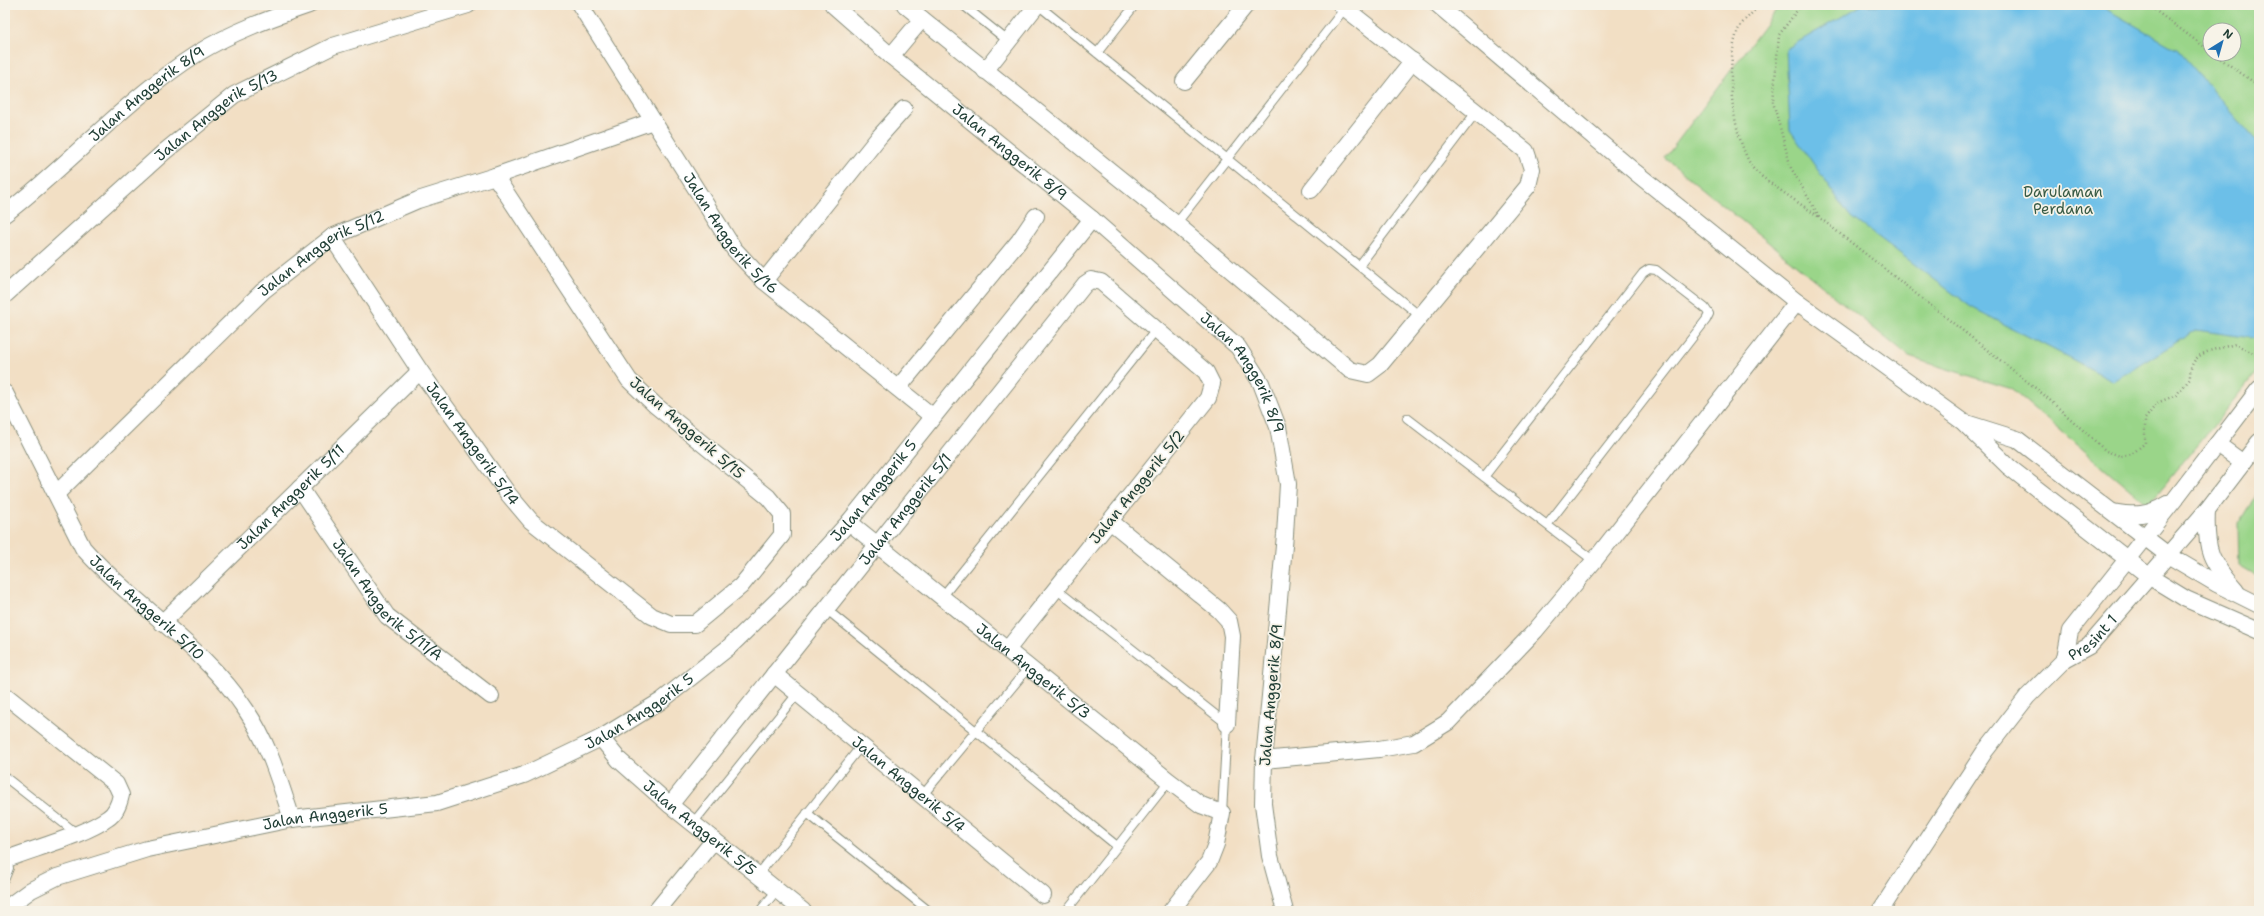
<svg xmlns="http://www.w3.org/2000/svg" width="2264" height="916" font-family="'Shantell Sans',sans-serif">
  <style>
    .green { fill: #9ad589; stroke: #5c895e; fill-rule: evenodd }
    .water { fill: #6cbfe8; stroke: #467e8e }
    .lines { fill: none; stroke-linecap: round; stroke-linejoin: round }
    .lane-casing { stroke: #888e7c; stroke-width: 10 }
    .street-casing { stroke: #888e7c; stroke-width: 18 }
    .path { stroke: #888e7c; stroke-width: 2.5; stroke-dasharray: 1 3; stroke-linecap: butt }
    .lane { stroke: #fff; stroke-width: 8 }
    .street { stroke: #fff; stroke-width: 16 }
    .labels { text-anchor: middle; stroke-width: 3.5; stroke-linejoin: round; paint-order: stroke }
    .street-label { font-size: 15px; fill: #1f3d34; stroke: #f7f3e8 }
    .park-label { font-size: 15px; fill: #385b45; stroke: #f7f3e8 }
  </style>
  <rect width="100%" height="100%" fill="#f7f3e8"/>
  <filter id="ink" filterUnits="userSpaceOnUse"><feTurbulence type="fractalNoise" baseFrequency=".025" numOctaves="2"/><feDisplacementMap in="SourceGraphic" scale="8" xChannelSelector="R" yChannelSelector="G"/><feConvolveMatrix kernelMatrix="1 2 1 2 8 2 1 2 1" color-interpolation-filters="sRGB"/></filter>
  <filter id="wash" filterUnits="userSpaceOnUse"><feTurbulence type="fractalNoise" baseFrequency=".012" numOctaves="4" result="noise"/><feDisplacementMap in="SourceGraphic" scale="16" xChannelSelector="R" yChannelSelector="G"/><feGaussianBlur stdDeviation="0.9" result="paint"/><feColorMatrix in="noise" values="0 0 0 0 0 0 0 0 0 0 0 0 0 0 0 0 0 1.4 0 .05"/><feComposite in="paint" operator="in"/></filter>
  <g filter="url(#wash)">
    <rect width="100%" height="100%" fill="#f2dfc4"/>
    <path class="green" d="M 1780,5 L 2259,5 L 2259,369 L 2148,505 L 2012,389 L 1909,357 L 1665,158 ZM 2210,30 L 2234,30 L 2234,54 L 2210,54 Z
      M 2259,490 L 2259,578 L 2239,566 L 2238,524 Z"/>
    <path class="water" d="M 1862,5 L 2099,5 L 2178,50 L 2259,144 L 2259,339 L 2196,330 L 2114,381 L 1971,307 L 1849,215 L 1790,130 L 1786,49 Z"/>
  </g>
  <g filter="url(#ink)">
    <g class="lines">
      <g class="lane-casing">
        <path id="lane" d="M 963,5 L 1008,41
          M 1038,5 L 1359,266 L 1477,111
          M 1097,53 L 1135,5
          M 1176,224 L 1345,8
          M 1359,266 L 1420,316
          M 1407,418 L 1594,561
          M 1484,477 L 1643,273 L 1649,269 L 1656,270 L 1705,308 L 1709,314 L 1706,320 L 1547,525
          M 1056,589 L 1227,724 L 1222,813
          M 942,597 L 1156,330
          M 826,609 L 1117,846
          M 5,777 L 76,833
          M 922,796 L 1029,667
          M 807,813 L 929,911
          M 693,823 L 797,694
          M 758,875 L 861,746
          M 5,878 L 9,868 L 7,859
          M 760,911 L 777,890
          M 1066,911 L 1169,781"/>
      </g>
      <g class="street-casing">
        <g id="street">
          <path id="s1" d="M 580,5 L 734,249 L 764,281 L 932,416"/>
          <path id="s2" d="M 833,5 L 891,56 L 1092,219 L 1238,347 L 1261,383 L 1278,427 L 1288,484 L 1285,535 L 1264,760 L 1263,804 L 1270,856 L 1285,911"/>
          <path d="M 905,5 L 1176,224 L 1350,370 L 1368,374 L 1380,365 L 1528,186 L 1532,169 L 1526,151 L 1341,5"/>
          <path d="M 1438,5 L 1635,172 L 1797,302 L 1963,422 L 2009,467 L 2150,577 L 2186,599 L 2259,631"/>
          <path d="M 891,56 L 922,19"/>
          <path d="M 985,71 L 1037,5"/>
          <path d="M 1184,81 L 1246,5"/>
          <path d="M 1311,190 L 1413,61"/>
          <path id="s3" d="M 5,214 C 71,163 127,98 198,53 C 232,32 271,18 309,5"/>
          <path id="s4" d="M 332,237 L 420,371 L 509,495 L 531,521 L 652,616 L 671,624 L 695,624 L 741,586 L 782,535 L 782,514 L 768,497 L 655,405 L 629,380 L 495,176"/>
          <path d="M 764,281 L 879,137 L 904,109"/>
          <path id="s5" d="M 5,295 L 164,152 L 234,95 L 333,46 L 468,5"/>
          <path d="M 898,388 L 1019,241 L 1036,216"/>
          <path id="s6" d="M 5,393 L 83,548 C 132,604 205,647 246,710 C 269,744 279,780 292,819"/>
          <path d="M 1966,423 L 2017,439 L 2168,555 L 2217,584 L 2259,605"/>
          <path d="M 2217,444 L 2243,463"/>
          <path id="s7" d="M 300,488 L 387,616 L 491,696"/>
          <path id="s8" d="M 56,494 L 263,291 L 332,237 L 418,200 L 495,176 L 653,121"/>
          <path d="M 2207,510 C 2205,550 2210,561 2236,591"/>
          <path d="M 2113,512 C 2135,516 2148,516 2167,504"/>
          <path d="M 1110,521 L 1219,610 L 1229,621 L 1232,636 L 1227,724"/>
          <path id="s9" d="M 849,522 L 1169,781 L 1201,805 L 1222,813 L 1216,844 L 1209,862 L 1171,911"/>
          <path id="s10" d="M 162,623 L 420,371"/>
          <path d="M 2065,659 L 2070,631 L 2175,499 L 2259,389"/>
          <path id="s11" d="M 774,674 L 1043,895"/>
          <path d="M 5,695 L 116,784 L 121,795 C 119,804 116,813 108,818 C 85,835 35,848 7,859 L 5,857"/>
          <path id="s12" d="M 601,738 L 619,760 L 670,805 L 803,911"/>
          <path d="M 1264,760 L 1379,749 L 1414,743 L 1448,722 L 1535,631 L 1594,561 L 1797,302"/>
          <path id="s13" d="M 670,805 L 1085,284 L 1091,280 L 1101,282 L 1206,372 L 1212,384 L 1208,398 L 1007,650"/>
          <path id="s14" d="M 5,909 L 31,890 L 57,877 L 147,849 L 292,819 L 437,803 L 524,775 L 601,738 L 661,701 L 728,648 L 786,592 L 849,522 L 1092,219"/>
          <path d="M 656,911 L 714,840"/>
          <path id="s15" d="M 1880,911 L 1985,751 L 2027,697 L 2065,659 L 2089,646 L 2207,510 L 2259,442"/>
        </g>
      </g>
      <path class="path" d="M 1760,5 C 1754,12 1742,21 1738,30 C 1724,67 1732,134 1752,167 C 1757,176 1807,208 1819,217
        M 1801,5 L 1779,35 L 1773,102 L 1791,168 L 1820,218 L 2043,394 L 2106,451 L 2120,456 L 2132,454 L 2145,443 L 2145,419 L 2157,403 L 2176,395 L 2190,379 C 2189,350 2213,351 2235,344 L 2259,356
        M 2148,5 L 2210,51
        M 2214,54 L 2259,86"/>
      <use href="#lane" class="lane"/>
      <use href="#street" class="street"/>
    </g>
  </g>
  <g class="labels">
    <g class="street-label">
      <text dy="5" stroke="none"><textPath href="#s3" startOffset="186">Jalan Anggerik 8/9</textPath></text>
      <text dy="5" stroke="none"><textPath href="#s5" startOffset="278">Jalan Anggerik 5/13</textPath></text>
      <text dy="5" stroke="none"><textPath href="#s2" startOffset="230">Jalan Anggerik 8/9</textPath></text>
      <text dy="5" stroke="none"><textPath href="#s1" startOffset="274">Jalan Anggerik 5/16</textPath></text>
      <text dy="5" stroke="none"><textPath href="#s8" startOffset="360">Jalan Anggerik 5/12</textPath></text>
      <text dy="5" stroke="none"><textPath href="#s2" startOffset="554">Jalan Anggerik 8/9</textPath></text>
      <text transform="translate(687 428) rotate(41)" y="5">Jalan Anggerik 5/15</text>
      <text dy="5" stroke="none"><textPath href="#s4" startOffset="250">Jalan Anggerik 5/14</textPath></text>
      <text transform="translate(1137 487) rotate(-51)" y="5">Jalan Anggerik 5/2</text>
      <text dy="5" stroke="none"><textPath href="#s14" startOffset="997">Jalan Anggerik 5</textPath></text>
      <text dy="5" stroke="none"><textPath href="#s10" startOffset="180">Jalan Anggerik 5/11</textPath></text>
      <text dy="5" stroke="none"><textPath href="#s13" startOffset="378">Jalan Anggerik 5/1</textPath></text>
      <text dy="5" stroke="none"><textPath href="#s7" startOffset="143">Jalan Anggerik 5/11/A</textPath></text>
      <text dy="5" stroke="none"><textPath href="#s6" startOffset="261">Jalan Anggerik 5/10</textPath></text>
      <text dy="5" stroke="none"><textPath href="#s15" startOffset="349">Presint 1</textPath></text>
      <text dy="5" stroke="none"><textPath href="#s9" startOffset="237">Jalan Anggerik 5/3</textPath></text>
      <text transform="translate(1271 695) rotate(-85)" y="5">Jalan Anggerik 8/9</text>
      <text dy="5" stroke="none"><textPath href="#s14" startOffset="673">Jalan Anggerik 5</textPath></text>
      <text dy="5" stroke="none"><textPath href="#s11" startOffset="174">Jalan Anggerik 5/4</textPath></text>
      <text dy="5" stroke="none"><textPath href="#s14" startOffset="337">Jalan Anggerik 5</textPath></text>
      <text dy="5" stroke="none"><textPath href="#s12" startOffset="134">Jalan Anggerik 5/5</textPath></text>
    </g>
    <g class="park-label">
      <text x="2063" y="197">Darulaman<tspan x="2063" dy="17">Perdana</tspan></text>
    </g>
  </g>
  <rect width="2264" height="916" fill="none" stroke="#f7f3e8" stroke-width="20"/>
  <g transform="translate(2222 42) rotate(37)"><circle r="19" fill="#f7f3e8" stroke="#a1aaa0"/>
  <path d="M0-3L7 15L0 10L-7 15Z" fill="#1f6fb2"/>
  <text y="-6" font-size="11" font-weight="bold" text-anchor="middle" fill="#1f3d34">N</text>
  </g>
</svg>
